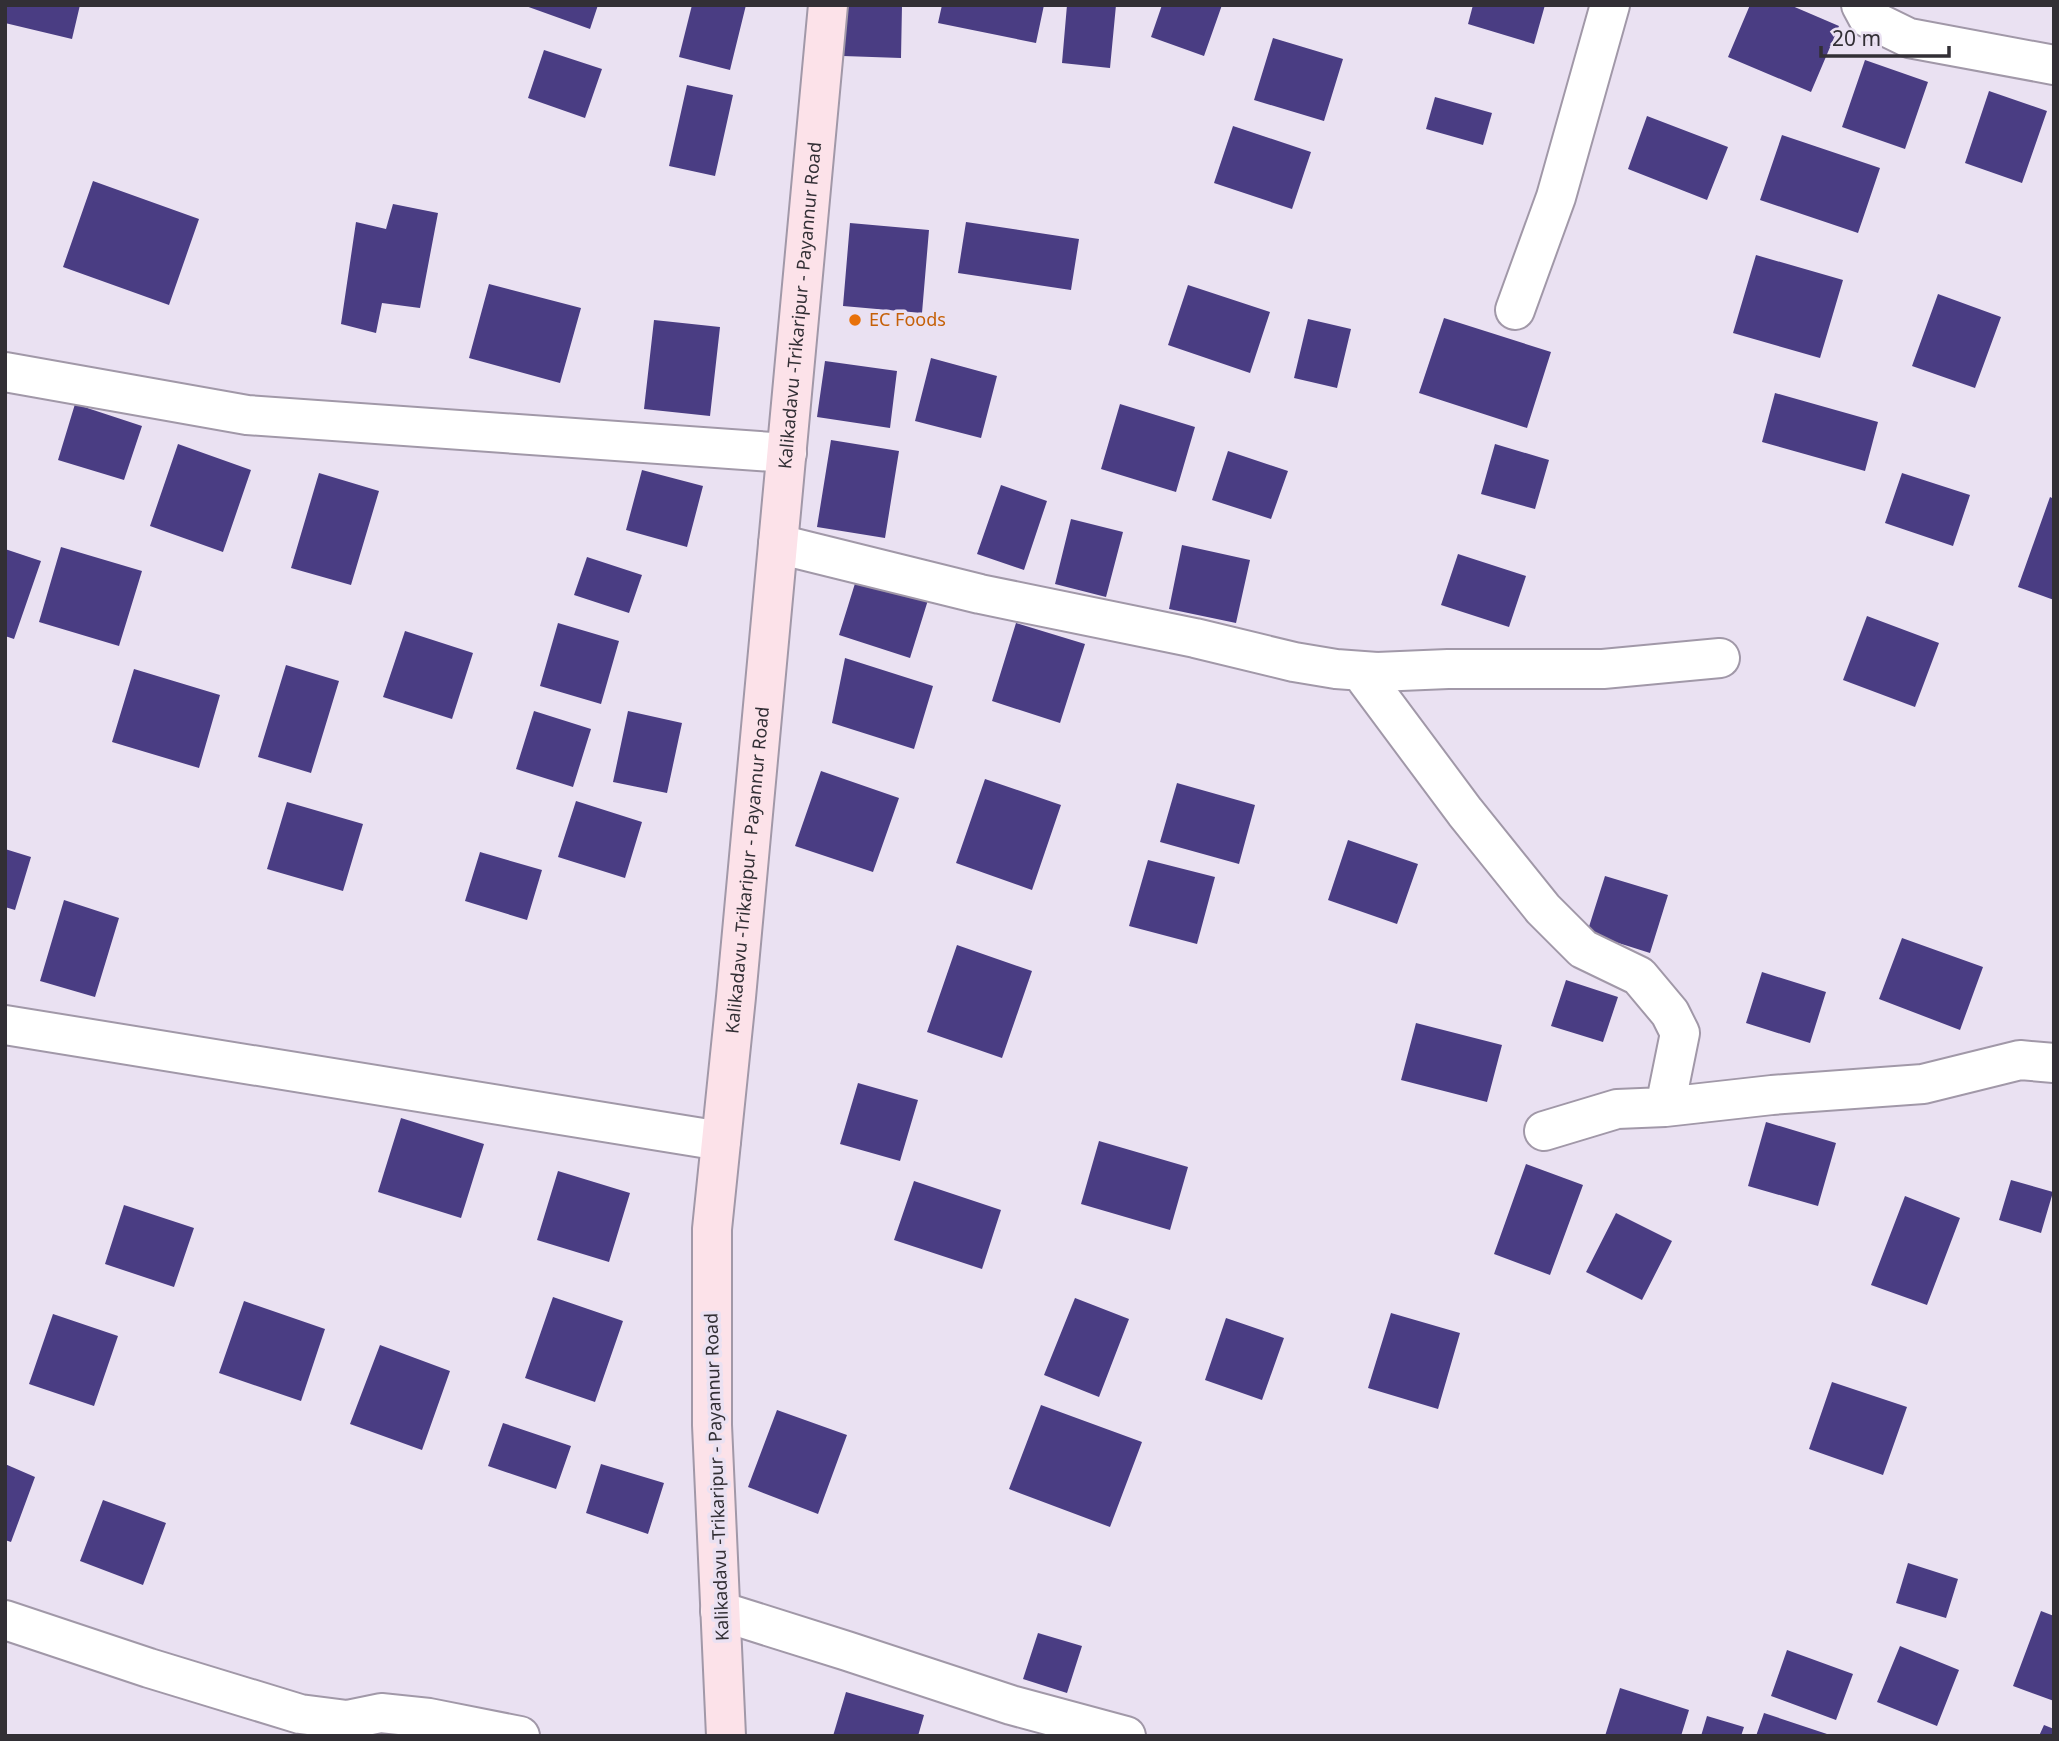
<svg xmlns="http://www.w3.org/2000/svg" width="2059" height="1741" font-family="'Noto Sans',sans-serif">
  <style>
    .building { fill: #4a3d83 }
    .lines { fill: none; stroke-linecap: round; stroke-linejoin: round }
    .minor-casing { stroke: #a198a8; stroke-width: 42 }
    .secondary-casing { stroke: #a198a8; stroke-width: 42 }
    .minor { stroke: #fff; stroke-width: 38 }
    .secondary { stroke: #fce2e9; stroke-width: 38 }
    .food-dot { fill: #e8710a; stroke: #eae1f2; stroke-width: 2.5 }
    .labels { text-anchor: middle; stroke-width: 7; stroke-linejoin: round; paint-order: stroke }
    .street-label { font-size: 18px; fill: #322f35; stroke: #eae1f2 }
    .food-label { font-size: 18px; fill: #c56008; stroke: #eae1f2; text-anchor: start }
  </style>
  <rect width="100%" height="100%" fill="#eae1f2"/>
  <path class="building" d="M 5,5 L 80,5 L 72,39 L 5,23 Z
    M 523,5 L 598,5 L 590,29 Z
    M 692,5 L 746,5 L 730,70 L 679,57 Z
    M 844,5 L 902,5 L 901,58 L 843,56 Z
    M 942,5 L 1044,5 L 1036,43 L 938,23 Z
    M 1067,5 L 1116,5 L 1110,68 L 1062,63 Z
    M 1162,5 L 1222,5 L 1204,56 L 1151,37 Z
    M 1473,5 L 1545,5 L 1534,44 L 1468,24 Z
    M 1750,5 L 1790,5 L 1839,26 L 1811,92 L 1728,57 Z
    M 1273,38 L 1343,59 L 1324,121 L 1254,100 Z
    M 544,50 L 602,69 L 585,118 L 528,98 Z
    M 1865,60 L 1928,82 L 1905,149 L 1842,127 Z
    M 687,85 L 733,95 L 715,176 L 669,166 Z
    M 1989,91 L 2047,111 L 2022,183 L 1965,163 Z
    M 1435,97 L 1492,113 L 1483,145 L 1426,129 Z
    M 1647,116 L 1728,147 L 1707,200 L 1628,169 Z
    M 1233,126 L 1311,152 L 1292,209 L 1214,183 Z
    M 1782,135 L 1880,168 L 1858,233 L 1760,200 Z
    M 93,181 L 199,219 L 169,305 L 63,267 Z
    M 393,204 L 438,213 L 420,308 L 382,303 L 376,333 L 341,324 L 356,222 L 386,229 Z
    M 966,222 L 1079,239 L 1071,290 L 958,273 Z
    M 850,223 L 929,230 L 922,313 L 843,306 Z
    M 1756,255 L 1843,280 L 1820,358 L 1733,333 Z
    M 489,284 L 581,308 L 560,383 L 469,358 Z
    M 1188,285 L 1270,312 L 1250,373 L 1168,345 Z
    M 1938,294 L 2001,317 L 1975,388 L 1912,366 Z
    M 1444,318 L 1551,352 L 1527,428 L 1419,393 Z
    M 1308,319 L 1351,329 L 1337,388 L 1294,378 Z
    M 654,320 L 720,327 L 710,416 L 644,409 Z
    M 931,358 L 997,376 L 981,438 L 915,421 Z
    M 825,361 L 897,371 L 890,428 L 817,417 Z
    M 1775,393 L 1878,422 L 1865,471 L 1762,442 Z
    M 75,404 L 142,426 L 124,480 L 58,460 Z
    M 1120,404 L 1195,427 L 1176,492 L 1101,469 Z
    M 831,440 L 899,451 L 885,538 L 817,527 Z
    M 178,444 L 251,470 L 223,552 L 150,526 Z
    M 1495,444 L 1549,460 L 1535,509 L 1481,494 Z
    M 1228,451 L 1288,471 L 1271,519 L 1212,500 Z
    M 642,470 L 703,486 L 687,547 L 626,530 Z
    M 319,473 L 379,491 L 351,585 L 291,568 Z
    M 1902,473 L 1970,495 L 1953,546 L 1885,523 Z
    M 1001,485 L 1047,501 L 1024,570 L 977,554 Z
    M 2050,497 L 2054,499 L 2054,600 L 2018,587 Z
    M 1071,519 L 1123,532 L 1106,597 L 1055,584 Z
    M 1182,545 L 1250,560 L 1236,623 L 1169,609 Z
    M 61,547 L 142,571 L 119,646 L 39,622 Z
    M 5,549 L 41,561 L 14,639 L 5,636 Z
    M 1458,554 L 1526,576 L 1509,627 L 1441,605 Z
    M 587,557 L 642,575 L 629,613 L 574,595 Z
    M 857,577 L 928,600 L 910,658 L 839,635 Z
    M 1867,616 L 1939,643 L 1915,707 L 1843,680 Z
    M 558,623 L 619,641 L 601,704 L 540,686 Z
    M 1016,623 L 1085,644 L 1060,723 L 992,701 Z
    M 405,631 L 473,653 L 452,719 L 383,697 Z
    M 845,658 L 933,686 L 914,749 L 832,723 Z
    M 286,665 L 339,681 L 311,773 L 258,757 Z
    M 134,669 L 220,695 L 199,768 L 112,742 Z
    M 534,711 L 591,729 L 573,787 L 516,769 Z
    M 628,711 L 682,723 L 667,793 L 613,782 Z
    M 821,771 L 899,798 L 873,872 L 795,846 Z
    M 985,779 L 1061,805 L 1032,890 L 956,863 Z
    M 1177,783 L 1255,805 L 1239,864 L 1160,842 Z
    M 576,801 L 642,822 L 625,878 L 558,857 Z
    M 287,802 L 363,824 L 343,891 L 267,869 Z
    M 1348,840 L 1418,864 L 1397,924 L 1328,900 Z
    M 5,849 L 31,857 L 15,910 L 5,907 Z
    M 480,852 L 542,870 L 527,920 L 465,901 Z
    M 1148,860 L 1215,877 L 1197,944 L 1129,926 Z
    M 1605,876 L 1668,895 L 1650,953 L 1587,933 Z
    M 64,900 L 119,918 L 95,997 L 40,981 Z
    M 1902,938 L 1983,967 L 1960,1030 L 1879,999 Z
    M 957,945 L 1032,971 L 1002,1058 L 927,1032 Z
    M 1762,972 L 1826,992 L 1810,1043 L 1746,1023 Z
    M 1566,980 L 1618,997 L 1603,1042 L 1551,1026 Z
    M 1416,1023 L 1502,1045 L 1487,1102 L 1401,1080 Z
    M 858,1083 L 918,1100 L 900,1161 L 840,1144 Z
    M 401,1118 L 484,1144 L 461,1218 L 378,1192 Z
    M 1766,1122 L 1836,1143 L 1818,1206 L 1748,1186 Z
    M 1099,1141 L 1188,1167 L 1170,1230 L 1081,1204 Z
    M 1526,1164 L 1583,1185 L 1550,1275 L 1494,1254 Z
    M 558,1171 L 630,1193 L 609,1262 L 537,1240 Z
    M 2011,1180 L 2053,1192 L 2041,1233 L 1999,1220 Z
    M 914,1181 L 1001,1210 L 982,1269 L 894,1240 Z
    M 1905,1196 L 1960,1218 L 1927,1305 L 1871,1285 Z
    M 124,1205 L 194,1228 L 174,1287 L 105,1264 Z
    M 1616,1213 L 1672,1241 L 1642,1300 L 1586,1272 Z
    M 553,1297 L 623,1321 L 595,1402 L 525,1378 Z
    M 1075,1298 L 1129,1319 L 1099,1397 L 1044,1375 Z
    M 244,1301 L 325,1329 L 301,1401 L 219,1373 Z
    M 1391,1313 L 1460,1333 L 1438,1409 L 1368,1388 Z
    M 53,1314 L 118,1336 L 94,1406 L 29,1384 Z
    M 1226,1318 L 1284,1338 L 1262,1400 L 1205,1380 Z
    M 380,1345 L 450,1371 L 422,1450 L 350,1424 Z
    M 1832,1382 L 1907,1407 L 1883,1475 L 1809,1449 Z
    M 1041,1405 L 1142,1442 L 1110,1527 L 1009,1489 Z
    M 777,1410 L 847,1435 L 818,1514 L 748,1487 Z
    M 503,1423 L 571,1446 L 556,1489 L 488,1466 Z
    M 5,1464 L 35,1477 L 11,1542 L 5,1540 Z
    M 601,1464 L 664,1483 L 648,1534 L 586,1513 Z
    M 103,1500 L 166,1523 L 143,1585 L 80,1561 Z
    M 1908,1563 L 1958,1579 L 1946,1618 L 1896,1603 Z
    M 2041,1611 L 2054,1616 L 2054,1701 L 2013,1686 Z
    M 1038,1633 L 1082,1646 L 1067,1693 L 1023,1679 Z
    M 1900,1646 L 1959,1670 L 1937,1726 L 1877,1702 Z
    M 1787,1650 L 1853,1674 L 1836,1720 L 1771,1696 Z
    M 1620,1688 L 1689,1710 L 1681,1736 L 1605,1736 Z
    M 846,1692 L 924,1715 L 918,1736 L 833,1736 Z
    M 1764,1713 L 1830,1735 L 1830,1736 L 1756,1736 Z
    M 1707,1716 L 1744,1727 L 1741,1736 L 1701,1736 Z
    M 2044,1725 L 2054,1729 L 2054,1736 L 2039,1736 Z"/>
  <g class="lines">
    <g class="minor-casing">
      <path id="minor" d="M 1861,5 L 1868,18 L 1909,38 L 2054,65
        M 1515,310 L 1556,197 L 1610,5
        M 5,372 L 247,415 L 787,453
        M 778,544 L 980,594 L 1195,638 L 1294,662 L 1336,669 L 1377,672 L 1448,669 L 1603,669 L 1720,658
        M 1360,671 L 1465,812 L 1543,909 L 1583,949 L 1639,976 L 1670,1013 L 1680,1033 L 1665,1107
        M 5,1025 L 721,1141
        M 1544,1131 L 1617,1109 L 1665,1107 L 1772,1095 L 1923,1084 L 2020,1060 L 2054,1063
        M 720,1611 L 847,1651 L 1011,1705 L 1126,1736
        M 5,1620 L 149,1668 L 300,1714 L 347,1720 L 381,1713 L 429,1718 L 520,1736"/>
    </g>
    <g class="secondary-casing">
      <g id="secondary">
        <path id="s1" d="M 726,1736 L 712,1425 L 712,1229 L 736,997 L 828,5"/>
      </g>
    </g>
    <use href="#minor" class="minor"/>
    <use href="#secondary" class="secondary"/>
  </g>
  <circle class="food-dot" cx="855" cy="320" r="7"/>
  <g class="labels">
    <g class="street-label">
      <text dy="6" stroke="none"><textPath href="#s1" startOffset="1435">Kalikadavu -Trikaripur - Payannur Road</textPath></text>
      <text dy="6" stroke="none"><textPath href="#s1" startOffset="868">Kalikadavu -Trikaripur - Payannur Road</textPath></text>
      <text transform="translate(717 1477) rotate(-92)" y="6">Kalikadavu -Trikaripur - Payannur Road</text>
    </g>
    <g class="food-label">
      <text x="869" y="326">EC Foods</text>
    </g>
  </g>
  <rect width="2059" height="1741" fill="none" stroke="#322f35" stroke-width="14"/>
  <path d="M1821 46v10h128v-10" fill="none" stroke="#322f35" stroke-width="3.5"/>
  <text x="1832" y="46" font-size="21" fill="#322f35" stroke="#eae1f2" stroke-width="5" paint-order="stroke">20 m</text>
</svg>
